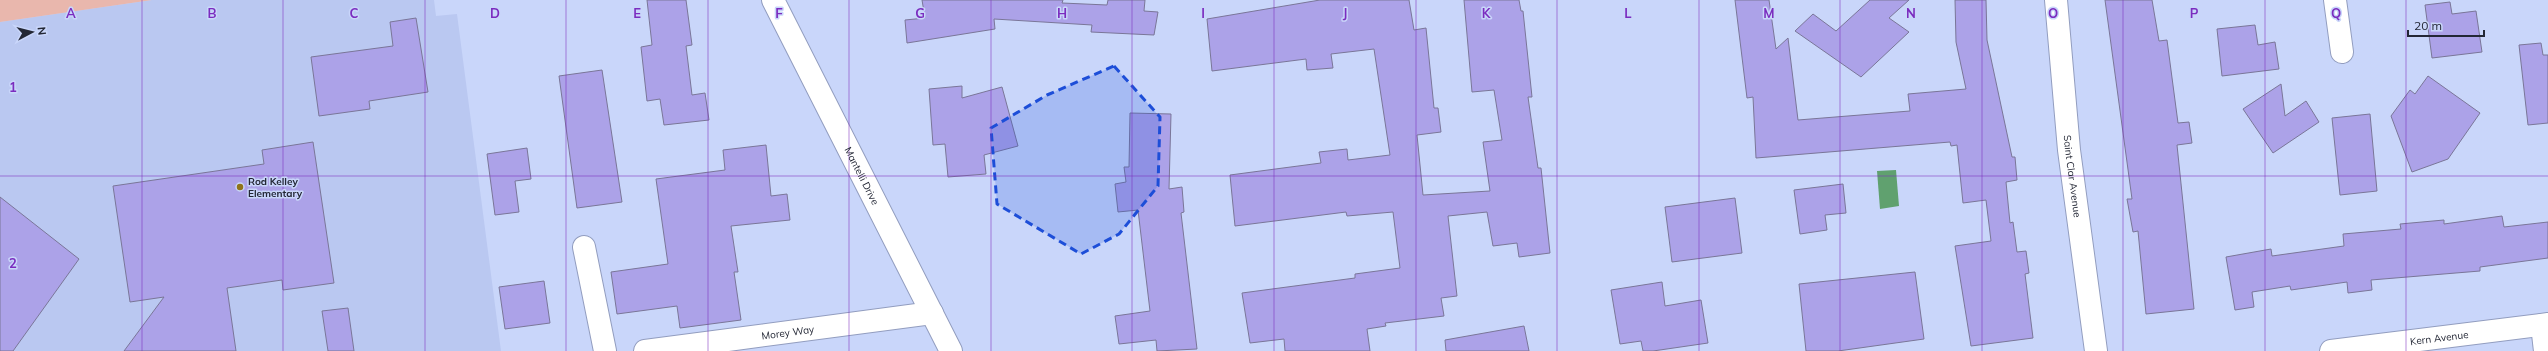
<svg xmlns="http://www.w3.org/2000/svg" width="2548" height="351" font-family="Mulish,sans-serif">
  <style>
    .built { fill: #bac8f1 }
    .green { fill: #e9b7ad }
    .water { fill: #60a16f }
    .building { fill: #aca2e8; stroke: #7a7698 }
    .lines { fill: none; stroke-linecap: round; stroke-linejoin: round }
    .minor-casing { stroke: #929dbf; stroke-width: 24 }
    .tertiary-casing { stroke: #929dbf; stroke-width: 24 }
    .minor { stroke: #fff; stroke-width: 22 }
    .tertiary { stroke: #fff; stroke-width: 22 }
    .marked { fill: #1d4ed8; fill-opacity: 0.2; stroke: #1d4ed8; stroke-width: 3; stroke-dasharray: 8 5; stroke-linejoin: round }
    .grid { fill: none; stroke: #7b2cbf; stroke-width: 1; stroke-opacity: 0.55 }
    .poi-dot { fill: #90741a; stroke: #c9d6fa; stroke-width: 1.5 }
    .labels { text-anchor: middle; stroke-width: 3; stroke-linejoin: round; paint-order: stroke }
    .street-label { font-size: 10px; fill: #232735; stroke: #c9d6fa }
    .poi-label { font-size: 10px; font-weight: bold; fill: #232735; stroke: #c9d6fa; text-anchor: start }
    .grid-label { font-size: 13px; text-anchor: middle; font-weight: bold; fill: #7b2cbf; stroke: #c9d6fa; stroke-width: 3; stroke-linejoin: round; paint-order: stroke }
  </style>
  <rect width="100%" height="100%" fill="#c9d6fa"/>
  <path class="built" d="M 152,0 L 434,0 L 436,16 L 457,14 L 501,351 L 0,351 L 0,22 Z"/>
  <path class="green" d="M 0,0 L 152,0 L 0,22 Z"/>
  <path class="water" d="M 1896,170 L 1899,206 L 1880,209 L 1877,171 Z"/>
  <path class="building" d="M 647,0 L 686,0 L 692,45 L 686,46 L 692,95 L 705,93 L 709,120 L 664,125 L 660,99 L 647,101 L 641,47 L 652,45 Z
    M 922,0 L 1063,0 L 1062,3 L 1107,5 L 1108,0 L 1145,0 L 1144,11 L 1158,12 L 1154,35 L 1091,32 L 1092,25 L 994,19 L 995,29 L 907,43 L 905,20 L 925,18 Z
    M 1320,0 L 1409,0 L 1414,30 L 1426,28 L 1434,108 L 1438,108 L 1441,132 L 1417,135 L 1423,195 L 1490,191 L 1483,142 L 1502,140 L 1494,90 L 1472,92 L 1464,0 L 1519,0 L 1521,11 L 1523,11 L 1532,97 L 1528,97 L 1538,168 L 1541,168 L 1550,253 L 1519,257 L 1517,243 L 1493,246 L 1487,212 L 1448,216 L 1457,296 L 1441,298 L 1444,316 L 1385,323 L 1386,326 L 1367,329 L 1370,351 L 1285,351 L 1284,339 L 1250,343 L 1242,293 L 1355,278 L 1355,274 L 1400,268 L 1393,212 L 1347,216 L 1346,212 L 1235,226 L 1230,175 L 1321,163 L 1319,152 L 1347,149 L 1348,160 L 1390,155 L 1374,49 L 1331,54 L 1333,68 L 1307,70 L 1306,59 L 1212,71 L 1207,19 Z
    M 1735,0 L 1769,0 L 1776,49 L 1788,38 L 1798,120 L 1910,111 L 1908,94 L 1966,89 L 1956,42 L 1955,0 L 1986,0 L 1987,40 L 2012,157 L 2015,157 L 2017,180 L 2006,182 L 2010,223 L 2013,222 L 2017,252 L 2026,251 L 2029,273 L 2025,274 L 2033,338 L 1971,346 L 1955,246 L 1991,241 L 1986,200 L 1963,203 L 1957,145 L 1951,146 L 1950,142 L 1756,158 L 1753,97 L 1747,98 Z
    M 1870,0 L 1909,0 L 1889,18 L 1909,32 L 1861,77 L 1795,31 L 1813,14 L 1836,31 Z
    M 2105,0 L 2152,0 L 2159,41 L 2167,40 L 2178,123 L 2189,122 L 2192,143 L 2177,145 L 2194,309 L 2146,314 L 2138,231 L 2133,232 L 2127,199 L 2132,199 Z
    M 2450,2 L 2452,14 L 2476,11 L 2482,52 L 2432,58 L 2425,5 Z
    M 416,18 L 428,92 L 369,101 L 370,109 L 319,116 L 311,57 L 393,46 L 390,22 Z
    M 2255,25 L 2258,45 L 2275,42 L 2279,69 L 2222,76 L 2217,29 Z
    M 2541,43 L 2543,55 L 2548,55 L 2548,123 L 2528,125 L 2519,45 Z
    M 602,70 L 622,202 L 577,208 L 559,76 Z
    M 2428,76 L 2480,113 L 2448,159 L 2412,172 L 2391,116 L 2410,90 L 2415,94 Z
    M 2281,84 L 2285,116 L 2306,101 L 2319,122 L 2273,153 L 2243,109 Z
    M 962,86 L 962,98 L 1002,87 L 1018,146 L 984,155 L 986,174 L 948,177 L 945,144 L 933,145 L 929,89 Z
    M 1130,113 L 1171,114 L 1169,189 L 1182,187 L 1184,212 L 1181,213 L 1197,349 L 1157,351 L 1156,340 L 1119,344 L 1115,316 L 1150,311 L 1138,210 L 1118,212 L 1115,184 L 1126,182 L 1124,167 L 1129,167 Z
    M 2370,114 L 2377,191 L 2340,195 L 2332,118 Z
    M 313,142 L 334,283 L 283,290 L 282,280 L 227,288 L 236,351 L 124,351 L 164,297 L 130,302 L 113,186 L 264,164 L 262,150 Z
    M 766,145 L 771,196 L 787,194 L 790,220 L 731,226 L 738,272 L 734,272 L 741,320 L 680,328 L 677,306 L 617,314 L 611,272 L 668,264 L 656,179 L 725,170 L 723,150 Z
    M 527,148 L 531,179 L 515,181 L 519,212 L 495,215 L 487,154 Z
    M 1843,184 L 1846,213 L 1825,215 L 1827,230 L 1800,234 L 1794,190 Z
    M 0,197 L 79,259 L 13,351 L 0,351 Z
    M 1735,198 L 1742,253 L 1672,262 L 1665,207 Z
    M 2502,216 L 2504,227 L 2548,222 L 2548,258 L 2480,267 L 2480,271 L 2371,280 L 2372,290 L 2348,293 L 2347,282 L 2291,290 L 2290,286 L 2252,292 L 2254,307 L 2235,310 L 2226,257 L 2271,249 L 2272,256 L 2344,246 L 2343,234 L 2401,229 L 2400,224 L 2444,220 L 2444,224 Z
    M 1915,272 L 1924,339 L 1838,351 L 1806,351 L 1799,284 Z
    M 544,281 L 550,323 L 505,329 L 499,287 Z
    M 1662,282 L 1665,306 L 1701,300 L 1708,343 L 1653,351 L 1643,351 L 1641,341 L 1620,344 L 1611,290 Z
    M 348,308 L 354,351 L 328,351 L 322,311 Z
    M 1524,326 L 1529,351 L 1446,351 L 1445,340 Z"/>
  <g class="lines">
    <g class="minor-casing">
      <g id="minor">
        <path id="s1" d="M 2056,0 L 2069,150 L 2096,351"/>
        <path d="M 2335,0 L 2342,52"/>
        <path d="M 584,247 L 605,351"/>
        <path d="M 2542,325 L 2545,351"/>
        <path id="s2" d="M 645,351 L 932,313"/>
        <path id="s3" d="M 2331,351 L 2548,324"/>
      </g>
    </g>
    <g class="tertiary-casing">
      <g id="tertiary">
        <path id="s4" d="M 773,0 L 951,351"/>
      </g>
    </g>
    <use href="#minor" class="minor"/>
    <use href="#tertiary" class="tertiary"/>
  </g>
  <path class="marked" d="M 1114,66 L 1160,117 L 1158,186 L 1119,234 L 1081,254 L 997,204 L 991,128 L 1047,95 Z"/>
  <path class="grid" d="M 142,0 L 142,351M 283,0 L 283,351M 425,0 L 425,351M 566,0 L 566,351M 708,0 L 708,351M 849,0 L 849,351M 991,0 L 991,351M 1132,0 L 1132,351M 1274,0 L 1274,351M 1416,0 L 1416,351M 1557,0 L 1557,351M 1699,0 L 1699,351M 1840,0 L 1840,351M 1982,0 L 1982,351M 2123,0 L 2123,351M 2265,0 L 2265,351M 2406,0 L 2406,351M 0,176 L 2548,176"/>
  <circle class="poi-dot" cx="240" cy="187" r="4"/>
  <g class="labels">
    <g class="street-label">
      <text dy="4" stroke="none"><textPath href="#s4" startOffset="197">Mantelli Drive</textPath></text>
      <text dy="4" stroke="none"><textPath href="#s1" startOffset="177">Saint Clar Avenue</textPath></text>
      <text dy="4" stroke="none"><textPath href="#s2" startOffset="144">Morey Way</textPath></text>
      <text dy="4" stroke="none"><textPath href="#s3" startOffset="109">Kern Avenue</textPath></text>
    </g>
    <g class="poi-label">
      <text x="248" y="185">Rod Kelley<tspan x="248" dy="12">Elementary</tspan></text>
    </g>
  </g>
  <g class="grid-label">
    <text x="71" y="18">A</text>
    <text x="212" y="18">B</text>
    <text x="354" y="18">C</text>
    <text x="495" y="18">D</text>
    <text x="637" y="18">E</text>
    <text x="779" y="18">F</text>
    <text x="920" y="18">G</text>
    <text x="1062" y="18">H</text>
    <text x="1203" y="18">I</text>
    <text x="1345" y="18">J</text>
    <text x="1486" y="18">K</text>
    <text x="1628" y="18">L</text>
    <text x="1769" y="18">M</text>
    <text x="1911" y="18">N</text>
    <text x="2053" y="18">O</text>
    <text x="2194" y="18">P</text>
    <text x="2336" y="18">Q</text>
    <text x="13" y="92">1</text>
    <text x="13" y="268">2</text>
  </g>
  <g transform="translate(32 32) rotate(83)" stroke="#c9d6fa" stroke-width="3" paint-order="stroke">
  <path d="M0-3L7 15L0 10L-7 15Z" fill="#232735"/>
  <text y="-6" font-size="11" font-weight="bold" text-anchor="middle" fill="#232735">N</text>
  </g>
  <path d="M2408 30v6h76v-6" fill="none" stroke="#232735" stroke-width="2"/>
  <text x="2414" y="30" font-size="12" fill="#232735" stroke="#c9d6fa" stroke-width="3" paint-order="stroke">20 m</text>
</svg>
